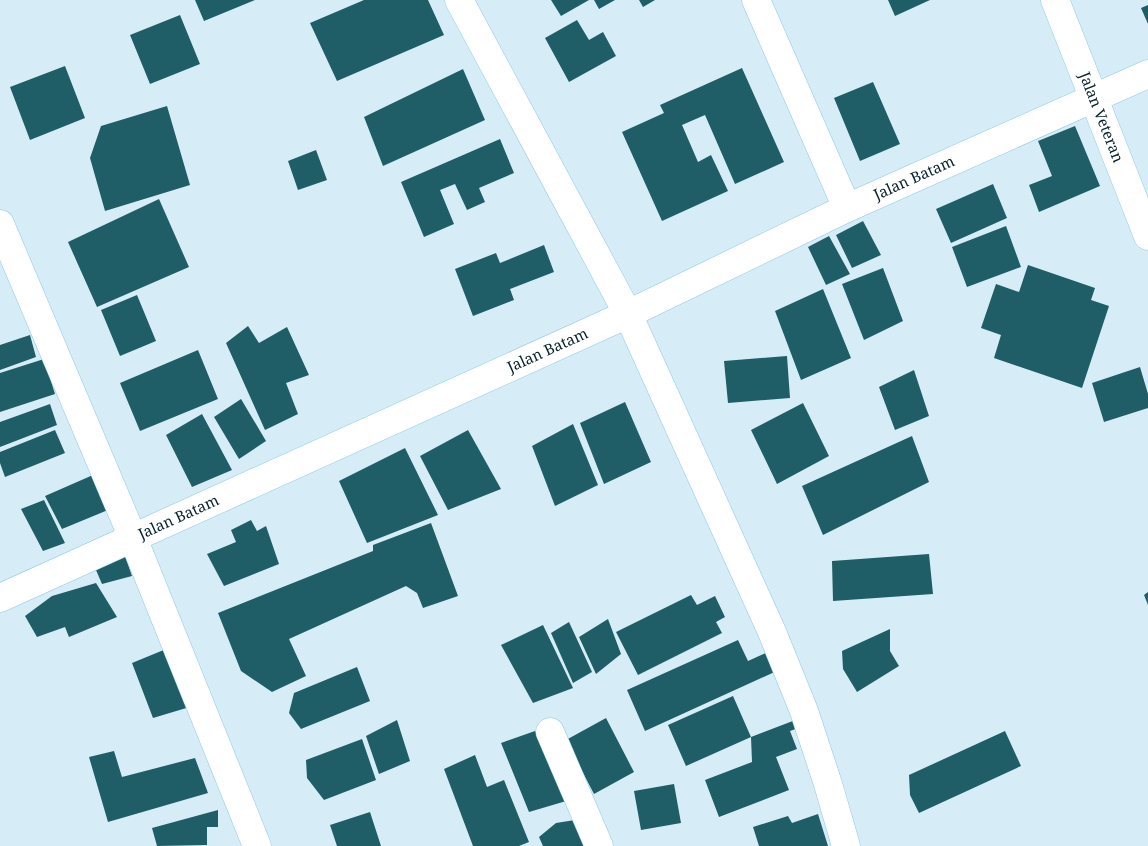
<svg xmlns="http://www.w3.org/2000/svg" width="1148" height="846" font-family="'Noto Serif',serif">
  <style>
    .building { fill: #1f5e66 }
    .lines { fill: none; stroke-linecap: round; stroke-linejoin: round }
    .minor-casing { stroke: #8dc8e2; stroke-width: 29 }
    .minor { stroke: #fff; stroke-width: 28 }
    .labels { text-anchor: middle; stroke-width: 5; stroke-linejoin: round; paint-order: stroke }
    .street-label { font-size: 15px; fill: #09222b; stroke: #edf8fe }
  </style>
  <rect width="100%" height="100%" fill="#d6edf8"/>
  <path class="building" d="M 195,0 L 255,0 L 204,21 Z
    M 364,0 L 428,0 L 444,35 L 337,81 L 310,23 Z
    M 551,0 L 589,0 L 561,16 Z
    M 594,0 L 615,0 L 599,9 Z
    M 639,0 L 655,0 L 643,7 Z
    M 888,0 L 930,0 L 895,16 Z
    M 1148,5 L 1148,24 L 1141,8 Z
    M 180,15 L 200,64 L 150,84 L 130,35 Z
    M 577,20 L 589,40 L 603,32 L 616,56 L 569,82 L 545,38 Z
    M 65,66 L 85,118 L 30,140 L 10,87 Z
    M 742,68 L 784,162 L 735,184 L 705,115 L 682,125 L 698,162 L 711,155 L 728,191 L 662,221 L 622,132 L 664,113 L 660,105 Z
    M 463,69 L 485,120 L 383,166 L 364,117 Z
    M 873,82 L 900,144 L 860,161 L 834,98 Z
    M 167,106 L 190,185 L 105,211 L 90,158 L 101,126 Z
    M 1075,126 L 1100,186 L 1039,212 L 1029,185 L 1052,176 L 1038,141 Z
    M 500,139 L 514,173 L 479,188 L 485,202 L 467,210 L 455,184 L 440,190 L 454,224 L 424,237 L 401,182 Z
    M 316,150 L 327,180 L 298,190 L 288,161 Z
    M 993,184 L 1007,218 L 951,243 L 936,209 Z
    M 159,199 L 189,267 L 97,307 L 68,242 Z
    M 863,221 L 881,255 L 852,268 L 836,235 Z
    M 1006,226 L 1021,267 L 967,287 L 952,247 Z
    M 829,236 L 850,274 L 826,285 L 808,247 Z
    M 544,245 L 554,272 L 510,289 L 514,300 L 473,316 L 455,269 L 496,253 L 500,263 Z
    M 1028,265 L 1095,288 L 1091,300 L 1109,306 L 1082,388 L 994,358 L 1001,335 L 981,328 L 996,284 L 1019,292 Z
    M 883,268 L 903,321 L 864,340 L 842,284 Z
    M 823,289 L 851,358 L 801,380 L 775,311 Z
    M 137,295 L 156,341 L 120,356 L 101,310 Z
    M 248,326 L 259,343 L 287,327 L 309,375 L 286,383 L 298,414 L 265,430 L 226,343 Z
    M 30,335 L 36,357 L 0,370 L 0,345 Z
    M 198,350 L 218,399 L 140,431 L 120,383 Z
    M 787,356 L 790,398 L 728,403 L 724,361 Z
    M 44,359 L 55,394 L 0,412 L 0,373 Z
    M 1140,367 L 1148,394 L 1148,408 L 1104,422 L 1092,383 Z
    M 914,370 L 929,416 L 895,430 L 879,387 Z
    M 241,399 L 266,441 L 239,459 L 214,417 Z
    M 625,402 L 651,462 L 604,484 L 580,423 Z
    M 803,403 L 829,456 L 777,484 L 751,430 Z
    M 50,404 L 57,425 L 0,447 L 0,422 Z
    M 202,414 L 232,470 L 192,487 L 166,435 Z
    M 573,424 L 598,485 L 555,506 L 532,446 Z
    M 55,430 L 65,453 L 5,477 L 0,463 L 0,452 Z
    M 468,430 L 501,489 L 448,510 L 420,456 Z
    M 912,436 L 929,482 L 823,535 L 802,486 Z
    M 405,448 L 438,515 L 367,543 L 339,481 Z
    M 93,475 L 108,510 L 62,529 L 45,496 Z
    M 44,500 L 65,543 L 43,551 L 21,509 Z
    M 251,520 L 257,531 L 266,526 L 279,564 L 224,586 L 207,554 L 236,542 L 231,530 Z
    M 431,523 L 458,596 L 423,608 L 417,593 L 406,586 L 289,639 L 306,676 L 272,692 L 241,671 L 218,613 L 373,551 L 373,545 Z
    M 123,550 L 132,576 L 102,584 L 93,563 Z
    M 929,554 L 933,594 L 833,601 L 832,561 Z
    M 96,583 L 117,617 L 69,637 L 65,627 L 37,637 L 25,616 L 52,596 Z
    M 1148,592 L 1148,605 L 1144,595 Z
    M 691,595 L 697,605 L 715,596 L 725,617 L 716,622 L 722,633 L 638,675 L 616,632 Z
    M 608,619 L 621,654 L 596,674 L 579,637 Z
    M 569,622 L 592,672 L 573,683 L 551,633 Z
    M 543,625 L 573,688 L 533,703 L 501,645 Z
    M 890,629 L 890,651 L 899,666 L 857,692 L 843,669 L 842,651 Z
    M 738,640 L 748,661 L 770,651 L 779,670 L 645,731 L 627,690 Z
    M 171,647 L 193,706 L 153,718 L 132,663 Z
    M 357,667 L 370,701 L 301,729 L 289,713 L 294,693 Z
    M 733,696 L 751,737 L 686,766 L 668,725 Z
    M 606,718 L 634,772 L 594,794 L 566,740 Z
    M 798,719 L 801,727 L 790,731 L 797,749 L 776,757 L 789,790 L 719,817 L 705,780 L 752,762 L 751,737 Z
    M 397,720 L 410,761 L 379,774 L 366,736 Z
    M 535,731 L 573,799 L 529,812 L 501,743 Z
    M 1005,731 L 1021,766 L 919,813 L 910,795 L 909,775 Z
    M 362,739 L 376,780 L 324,800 L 307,778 L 306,760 Z
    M 114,751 L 122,777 L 195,758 L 208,793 L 108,822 L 89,757 Z
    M 475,755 L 487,787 L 504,780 L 529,842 L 519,846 L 473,846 L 444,769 Z
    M 674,784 L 681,823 L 641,830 L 634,791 Z
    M 218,810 L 218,827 L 207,827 L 207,845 L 157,846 L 152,828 Z
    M 370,812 L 381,846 L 337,846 L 330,825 Z
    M 818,814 L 828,846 L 759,846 L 753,827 L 788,816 L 792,823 Z
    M 575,820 L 588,846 L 543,846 L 539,837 L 556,823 Z"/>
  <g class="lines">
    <g class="minor-casing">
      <g id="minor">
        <path d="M 459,0 L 628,314 L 772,632 L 804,711 L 828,784 L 846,846"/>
        <path d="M 756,0 L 847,208"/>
        <path id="s1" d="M 1055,0 L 1148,236"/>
        <path d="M 0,224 L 133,538 L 257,846"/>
        <path id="s2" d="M 0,598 L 628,314 L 847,208 L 1148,74"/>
        <path d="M 550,732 L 599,846"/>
      </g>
    </g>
    <use href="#minor" class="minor"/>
  </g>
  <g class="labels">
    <g class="street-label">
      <text dy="5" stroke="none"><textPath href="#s1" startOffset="126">Jalan Veteran</textPath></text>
      <text dy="5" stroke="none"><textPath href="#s2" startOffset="1006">Jalan Batam</textPath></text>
      <text dy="5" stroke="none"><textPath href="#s2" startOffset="601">Jalan Batam</textPath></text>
      <text dy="5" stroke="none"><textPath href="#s2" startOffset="196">Jalan Batam</textPath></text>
    </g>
  </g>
</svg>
